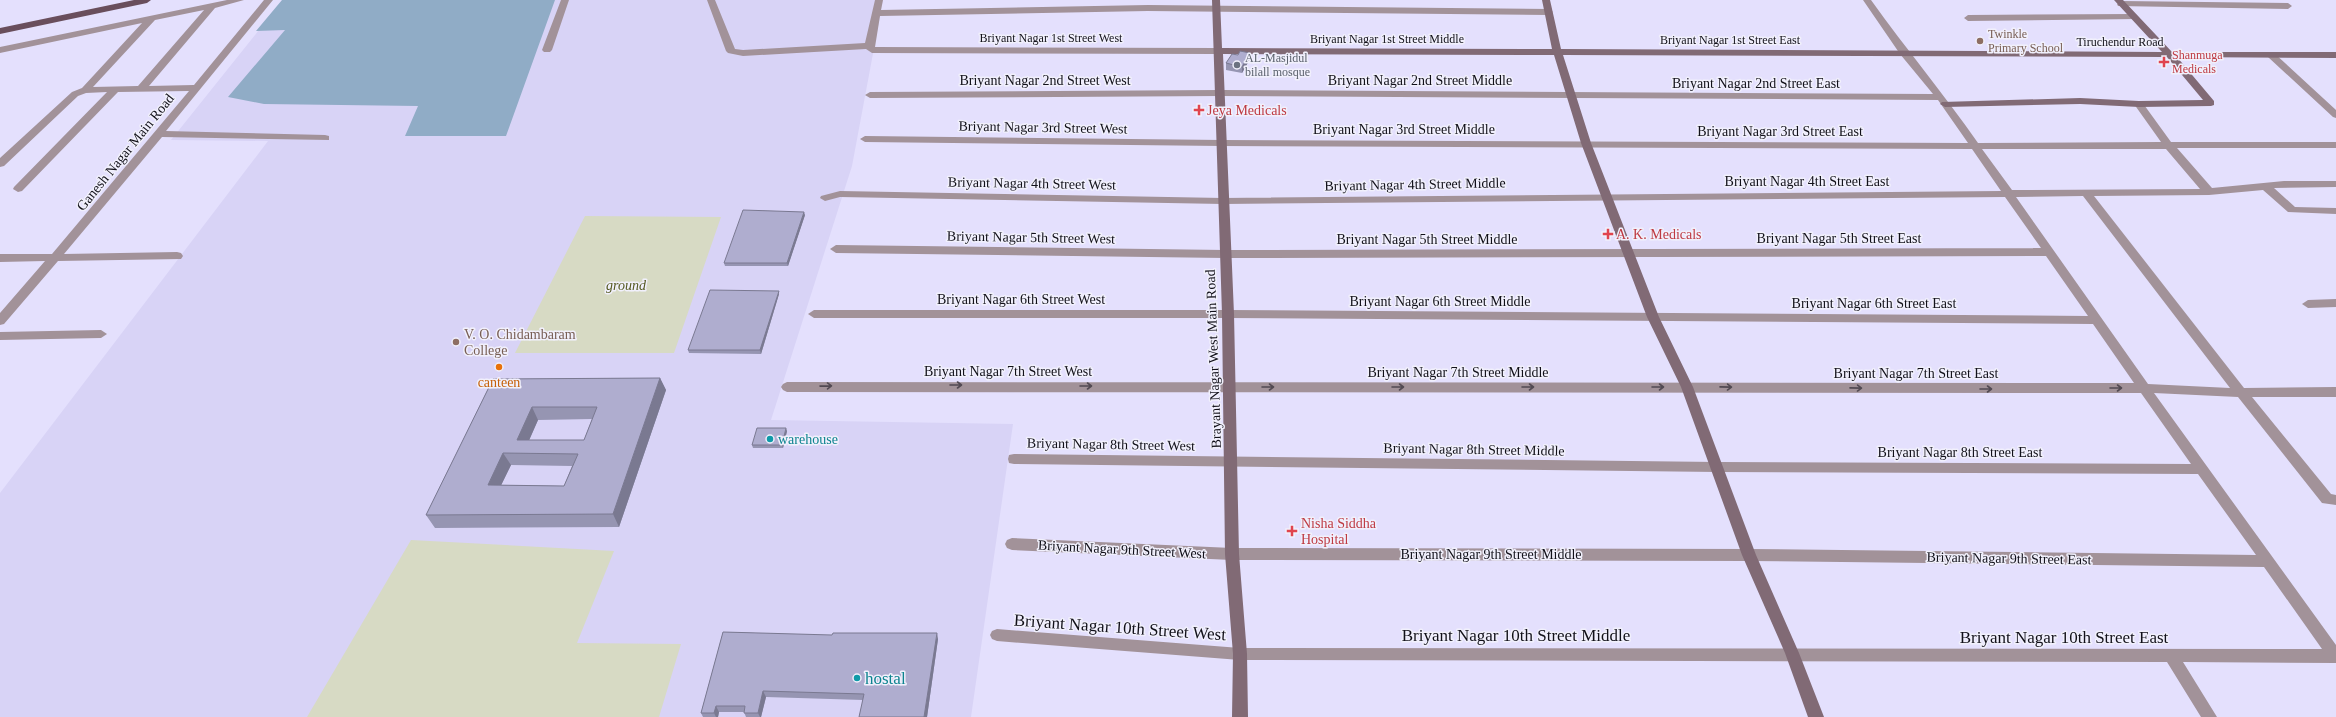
<svg xmlns="http://www.w3.org/2000/svg" width="2336" height="717" font-family="'Times New Roman',serif">
  <style>
    .built { fill: #d8d3f6 }
    .green { fill: #d7dac4 }
    .water { fill: #90acc6 }
    .lines { fill: none; stroke-linecap: round; stroke-linejoin: round }
    .street { fill: #a29299; fill-rule: evenodd }
    .secondary { fill: #816a75; fill-rule: evenodd }
    .primary { fill: #694e5c; fill-rule: evenodd }
    .wall { fill: #9695b2; fill-rule: evenodd }
    .shaded-wall { fill: #7a7991 }
    .building { fill: #afadcf; stroke: #7a7991; fill-rule: evenodd }
    .oneway { stroke: #524a53 }
    .education-dot { fill: #8d6e63; stroke: #f1f0fc; stroke-width: 1.5 }
    .health-dot { fill: #e0444e; stroke: #f1f0fc; stroke-width: 1.5 }
    .worship-dot { fill: #6b7280; stroke: #f1f0fc; stroke-width: 1.5 }
    .food-dot { fill: #e8710a; stroke: #f1f0fc; stroke-width: 1.5 }
    .culture-dot { fill: #0f9aa8; stroke: #f1f0fc; stroke-width: 1.5 }
    .labels { text-anchor: middle; stroke-width: 3; stroke-linejoin: round; paint-order: stroke }
    .far-education-label { font-size: 12px; fill: #785e54; stroke: #f1f0fc; text-anchor: start }
    .far-street-label { font-size: 12px; fill: #111019; stroke: #f1f0fc }
    .far-health-label { font-size: 12px; fill: #be3a42; stroke: #f1f0fc; text-anchor: start }
    .far-worship-label { font-size: 12px; fill: #5b616d; stroke: #f1f0fc; text-anchor: start }
    .street-label { font-size: 14px; fill: #111019; stroke: #f1f0fc }
    .health-label { font-size: 14px; fill: #be3a42; stroke: #f1f0fc; text-anchor: start }
    .park-label { font-size: 14px; font-style: italic; fill: #545920; stroke: #f1f0fc }
    .education-label { font-size: 14px; fill: #785e54; stroke: #f1f0fc; text-anchor: start }
    .food-label { font-size: 14px; fill: #c56008; stroke: #f1f0fc }
    .culture-label { font-size: 14px; fill: #0d838f; stroke: #f1f0fc; text-anchor: start }
    .near-street-label { font-size: 17px; fill: #111019; stroke: #f1f0fc }
    .near-culture-label { font-size: 17px; fill: #0d838f; stroke: #f1f0fc; text-anchor: start }
  </style>
  <rect width="100%" height="100%" fill="#e4e0fd"/>
  <path class="built" d="M 283,0 L 883,0 L 852,166 L 771,420 L 1013,424 L 971,717 L 0,717 L 0,493 L 268,141 L 171,140 Z"/>
  <path class="green" d="M 585,216 L 721,217 L 674,353 L 515,353 Z
    M 411,540 L 614,551 L 577,643 L 681,644 L 659,717 L 307,717 Z"/>
  <path class="water" d="M 282,0 L 555,0 L 506,136 L 405,136 L 418,106 L 264,104 L 228,97 L 285,30 L 256,31 Z"/>
  <g class="lines">
    <path class="street" d="M 227,0 L 244,0 L 215,8 L 149,86 L 194,85 L 264,0 L 273,0 L 166,131 L 325,135 L 329,136 L 329,140 L 162,137 L 64,254 L 177,252 L 181,253 L 183,256 L 181,259 L 58,261 L 4,324 L 0,325 L 0,313 L 45,261 L 0,262 L 0,254 L 52,254 L 189,91 L 118,92 L 22,191 L 18,192 L 13,189 L 14,187 L 107,92 L 86,93 L 78,96 L 4,166 L 0,167 L 0,158 L 72,92 L 82,88 L 142,23 L 0,53 L 0,47 ZM 204,10 L 138,86 L 93,87 L 155,20 Z
      M 561,0 L 569,0 L 552,50 L 550,52 L 544,52 L 542,50 Z
      M 707,0 L 715,0 L 735,49 L 743,50 L 865,43 L 875,0 L 883,0 L 881,10 L 1148,5 L 1549,9 L 1553,12 L 1549,15 L 1148,11 L 880,16 L 875,47 L 1218,48 L 1223,51 L 1218,54 L 872,53 L 866,49 L 743,56 L 728,53 L 726,51 Z
      M 1863,0 L 1871,0 C 1906,49 1944,94 1978,143 L 2161,142 L 2134,104 L 2139,101 L 2142,102 L 2171,142 L 2336,142 L 2336,148 L 2177,148 L 2212,188 L 2284,181 L 2336,181 L 2336,187 L 2274,188 L 2295,207 L 2336,208 L 2336,214 L 2288,212 L 2263,190 L 2209,195 L 2094,196 L 2244,388 L 2336,387 L 2336,397 L 2252,397 L 2331,494 L 2336,495 L 2336,505 L 2322,503 L 2238,397 L 2154,393 L 2336,645 L 2336,663 L 2183,662 L 2217,717 L 2201,717 L 2167,662 L 1240,660 L 997,641 L 992,639 L 990,635 L 992,631 L 997,629 L 1240,648 L 2322,649 L 2264,567 L 1749,561 L 1232,560 L 1012,550 L 1007,548 L 1005,544 L 1007,540 L 1012,538 L 1232,548 L 1749,549 L 2256,555 L 2198,474 L 1717,472 L 1014,464 L 1009,463 L 1008,459 L 1009,455 L 1014,454 L 1717,462 L 2191,464 L 2141,393 L 787,392 L 783,390 L 781,387 L 783,384 L 787,382 L 2134,383 L 2093,324 L 1228,318 L 814,318 L 808,314 L 814,310 L 1228,310 L 2088,316 L 2046,256 L 1225,258 L 836,253 L 830,249 L 836,245 L 1225,250 L 2041,248 L 2005,197 L 1223,204 L 840,197 L 825,201 L 820,198 L 821,196 L 840,191 L 1223,198 L 2001,191 L 1972,149 L 1222,146 L 865,142 L 860,139 L 865,136 L 1222,140 L 1968,143 L 1938,100 L 1220,96 L 870,98 L 865,95 L 870,92 L 1220,90 L 1933,94 L 1900,54 ZM 1982,149 L 2166,149 L 2200,189 L 2012,190 ZM 2083,196 L 2230,388 L 2148,384 L 2016,197 Z
      M 2121,1 L 2288,3 L 2292,6 L 2288,9 L 2118,6 L 2117,4 Z
      M 2134,14 L 2138,17 L 2137,19 L 1968,21 L 1964,18 L 1968,15 Z
      M 2271,52 L 2274,53 L 2336,110 L 2336,118 L 2333,117 L 2268,57 L 2268,53 Z
      M 2336,299 L 2336,307 L 2308,308 L 2302,304 L 2308,300 Z
      M 101,330 L 107,334 L 101,338 L 0,340 L 0,332 Z"/>
    <path class="secondary" d="M 1212,0 L 1220,0 L 1222,48 L 1552,49 L 1542,0 L 1550,0 L 1561,49 L 2162,52 L 2114,0 L 2123,0 L 2172,52 L 2336,52 L 2336,58 L 2177,57 L 2214,101 L 2214,105 L 2211,106 L 2139,107 L 2080,104 L 1945,107 L 1940,104 L 1942,102 L 2080,98 L 2139,101 L 2203,100 L 2167,57 L 1563,55 L 1591,143 L 1659,317 L 1693,387 L 1756,555 L 1799,653 L 1824,717 L 1808,717 L 1785,653 L 1742,555 L 1681,387 L 1647,317 L 1581,143 L 1554,55 L 1223,54 L 1234,314 L 1239,554 L 1247,654 L 1248,717 L 1232,717 L 1233,654 L 1225,554 L 1222,314 Z"/>
    <path class="primary" d="M 134,0 L 151,0 L 147,3 L 0,34 L 0,28 Z"/>
  </g>
  <path class="wall" d="M 1250,53 L 1250,59 L 1242,73 L 1226,70 L 1226,63 L 1238,55 Z
    M 805,215 L 788,266 L 725,266 L 724,263 Z
    M 779,294 L 761,354 L 689,353 L 688,350 Z
    M 660,378 L 666,390 L 619,527 L 435,528 L 426,515 L 493,379 ZM 592,419 L 584,440 L 529,440 L 538,420 ZM 511,465 L 572,466 L 564,486 L 501,485 Z
    M 787,431 L 783,448 L 753,448 L 752,445 Z
    M 723,632 L 938,639 L 927,717 L 859,717 L 863,700 L 766,697 L 761,717 L 746,717 L 744,712 L 719,712 L 718,717 L 703,717 L 701,713 Z"/>
  <path class="shaded-wall" d="M 1250,53 L 1250,59 L 1242,73 L 1242,67 Z
    M 804,212 L 805,215 L 788,266 L 787,263 Z
    M 779,291 L 779,294 L 761,354 L 760,350 Z
    M 660,378 L 666,390 L 619,527 L 613,514 Z
    M 532,407 L 538,420 L 524,452 L 517,440 Z
    M 786,428 L 787,431 L 783,448 L 782,445 Z
    M 503,453 L 511,465 L 495,498 L 488,485 Z
    M 937,633 L 938,639 L 927,717 L 924,717 Z
    M 763,691 L 766,697 L 761,717 L 760,717 L 758,713 Z
    M 716,706 L 719,712 L 718,717 L 716,717 L 714,713 Z"/>
  <path class="building" d="M 1240,51 L 1250,53 L 1242,67 L 1226,63 L 1232,54 L 1238,55 Z
    M 743,210 L 804,212 L 787,263 L 724,263 Z
    M 710,290 L 779,291 L 760,350 L 688,350 Z
    M 660,378 L 613,514 L 426,515 L 493,379 ZM 532,407 L 597,407 L 584,440 L 517,440 ZM 503,453 L 578,454 L 564,486 L 488,485 Z
    M 757,428 L 786,428 L 782,445 L 752,445 Z
    M 723,632 L 832,635 L 833,633 L 937,633 L 924,717 L 859,717 L 864,694 L 763,691 L 758,713 L 744,713 L 745,706 L 716,706 L 714,713 L 701,713 Z"/>
  <defs><path id="oneway-shaft" d="M-6 0H5M1.5-3L5.5 0L1.5 3" fill="none" stroke-width="1.6" stroke-linecap="round" stroke-linejoin="round"/></defs>
  <g class="oneway">
    <use href="#oneway-shaft" transform="translate(956 385)"/>
    <use href="#oneway-shaft" transform="translate(826 386) rotate(-1)"/>
    <use href="#oneway-shaft" transform="translate(1086 386)"/>
    <use href="#oneway-shaft" transform="translate(1268 387)"/>
    <use href="#oneway-shaft" transform="translate(1398 387)"/>
    <use href="#oneway-shaft" transform="translate(1528 387)"/>
    <use href="#oneway-shaft" transform="translate(1658 387)"/>
    <use href="#oneway-shaft" transform="translate(1726 387) rotate(1)"/>
    <use href="#oneway-shaft" transform="translate(1856 388) rotate(1)"/>
    <use href="#oneway-shaft" transform="translate(2116 388)"/>
    <use href="#oneway-shaft" transform="translate(1986 389)"/>
  </g>
  <g class="education-dot">
    <circle cx="1980" cy="41" r="4"/>
    <circle cx="456" cy="342" r="4"/>
  </g>
  <g class="health-dot">
    <path d="M2162 56h4v4h4v4h-4v4h-4v-4h-4v-4h4z"/>
    <path d="M1197 104h4v4h4v4h-4v4h-4v-4h-4v-4h4z"/>
    <path d="M1606 228h4v4h4v4h-4v4h-4v-4h-4v-4h4z"/>
    <path d="M1290 525h4v4h4v4h-4v4h-4v-4h-4v-4h4z"/>
  </g>
  <circle class="worship-dot" cx="1237" cy="65" r="4"/>
  <circle class="food-dot" cx="499" cy="367" r="4"/>
  <g class="culture-dot">
    <circle cx="770" cy="439" r="4"/>
    <circle cx="857" cy="678" r="4"/>
  </g>
  <g class="labels">
    <g class="far-education-label">
      <text x="1988" y="38">Twinkle<tspan x="1988" dy="14">Primary School</tspan></text>
    </g>
    <g class="far-street-label">
      <text x="1051" y="42">Briyant Nagar 1st Street West</text>
      <text x="1387" y="43">Briyant Nagar 1st Street Middle</text>
      <text x="1730" y="44">Briyant Nagar 1st Street East</text>
      <text x="2120" y="46">Tiruchendur Road</text>
    </g>
    <g class="far-health-label">
      <text x="2172" y="59">Shanmuga<tspan x="2172" dy="14">Medicals</tspan></text>
    </g>
    <g class="far-worship-label">
      <text x="1245" y="62">AL-Masjidul<tspan x="1245" dy="14">bilall mosque</tspan></text>
    </g>
    <g class="street-label">
      <text x="1045" y="85">Briyant Nagar 2nd Street West</text>
      <text x="1420" y="85">Briyant Nagar 2nd Street Middle</text>
      <text x="1756" y="88">Briyant Nagar 2nd Street East</text>
      <text transform="translate(1043 127) rotate(1)" y="5">Briyant Nagar 3rd Street West</text>
      <text x="1404" y="134">Briyant Nagar 3rd Street Middle</text>
      <text x="1780" y="136">Briyant Nagar 3rd Street East</text>
      <text transform="translate(125 152) rotate(-51)" y="5">Ganesh Nagar Main Road</text>
      <text x="1807" y="186">Briyant Nagar 4th Street East</text>
      <text transform="translate(1032 183) rotate(1)" y="5">Briyant Nagar 4th Street West</text>
      <text transform="translate(1415 184) rotate(-1)" y="5">Briyant Nagar 4th Street Middle</text>
      <text transform="translate(1031 237) rotate(1)" y="5">Briyant Nagar 5th Street West</text>
      <text x="1839" y="243">Briyant Nagar 5th Street East</text>
      <text x="1427" y="244">Briyant Nagar 5th Street Middle</text>
      <text x="1021" y="304">Briyant Nagar 6th Street West</text>
      <text x="1440" y="306">Briyant Nagar 6th Street Middle</text>
      <text x="1874" y="308">Briyant Nagar 6th Street East</text>
      <text transform="translate(1213 359) rotate(-92)" y="5">Brayant Nagar West Main Road</text>
      <text x="1008" y="376">Briyant Nagar 7th Street West</text>
      <text x="1458" y="377">Briyant Nagar 7th Street Middle</text>
      <text x="1916" y="378">Briyant Nagar 7th Street East</text>
      <text transform="translate(1111 444) rotate(1)" y="5">Briyant Nagar 8th Street West</text>
      <text transform="translate(1474 449) rotate(1)" y="5">Briyant Nagar 8th Street Middle</text>
      <text x="1960" y="457">Briyant Nagar 8th Street East</text>
      <text transform="translate(1122 549) rotate(3)" y="5">Briyant Nagar 9th Street West</text>
      <text x="1491" y="559">Briyant Nagar 9th Street Middle</text>
      <text transform="translate(2009 558) rotate(1)" y="5">Briyant Nagar 9th Street East</text>
    </g>
    <g class="health-label">
      <text x="1207" y="115">Jeya Medicals</text>
      <text x="1616" y="239">A. K. Medicals</text>
      <text x="1301" y="528">Nisha Siddha<tspan x="1301" dy="16">Hospital</tspan></text>
    </g>
    <g class="park-label">
      <text x="626" y="290">ground</text>
    </g>
    <g class="education-label">
      <text x="464" y="339">V. O. Chidambaram<tspan x="464" dy="16">College</tspan></text>
    </g>
    <g class="food-label">
      <text x="499" y="387">canteen</text>
    </g>
    <g class="culture-label">
      <text x="778" y="444">warehouse</text>
    </g>
    <g class="near-street-label">
      <text transform="translate(1120 627) rotate(4)" y="6">Briyant Nagar 10th Street West</text>
      <text x="1516" y="641">Briyant Nagar 10th Street Middle</text>
      <text x="2064" y="643">Briyant Nagar 10th Street East</text>
    </g>
    <g class="near-culture-label">
      <text x="865" y="684">hostal</text>
    </g>
  </g>
</svg>
